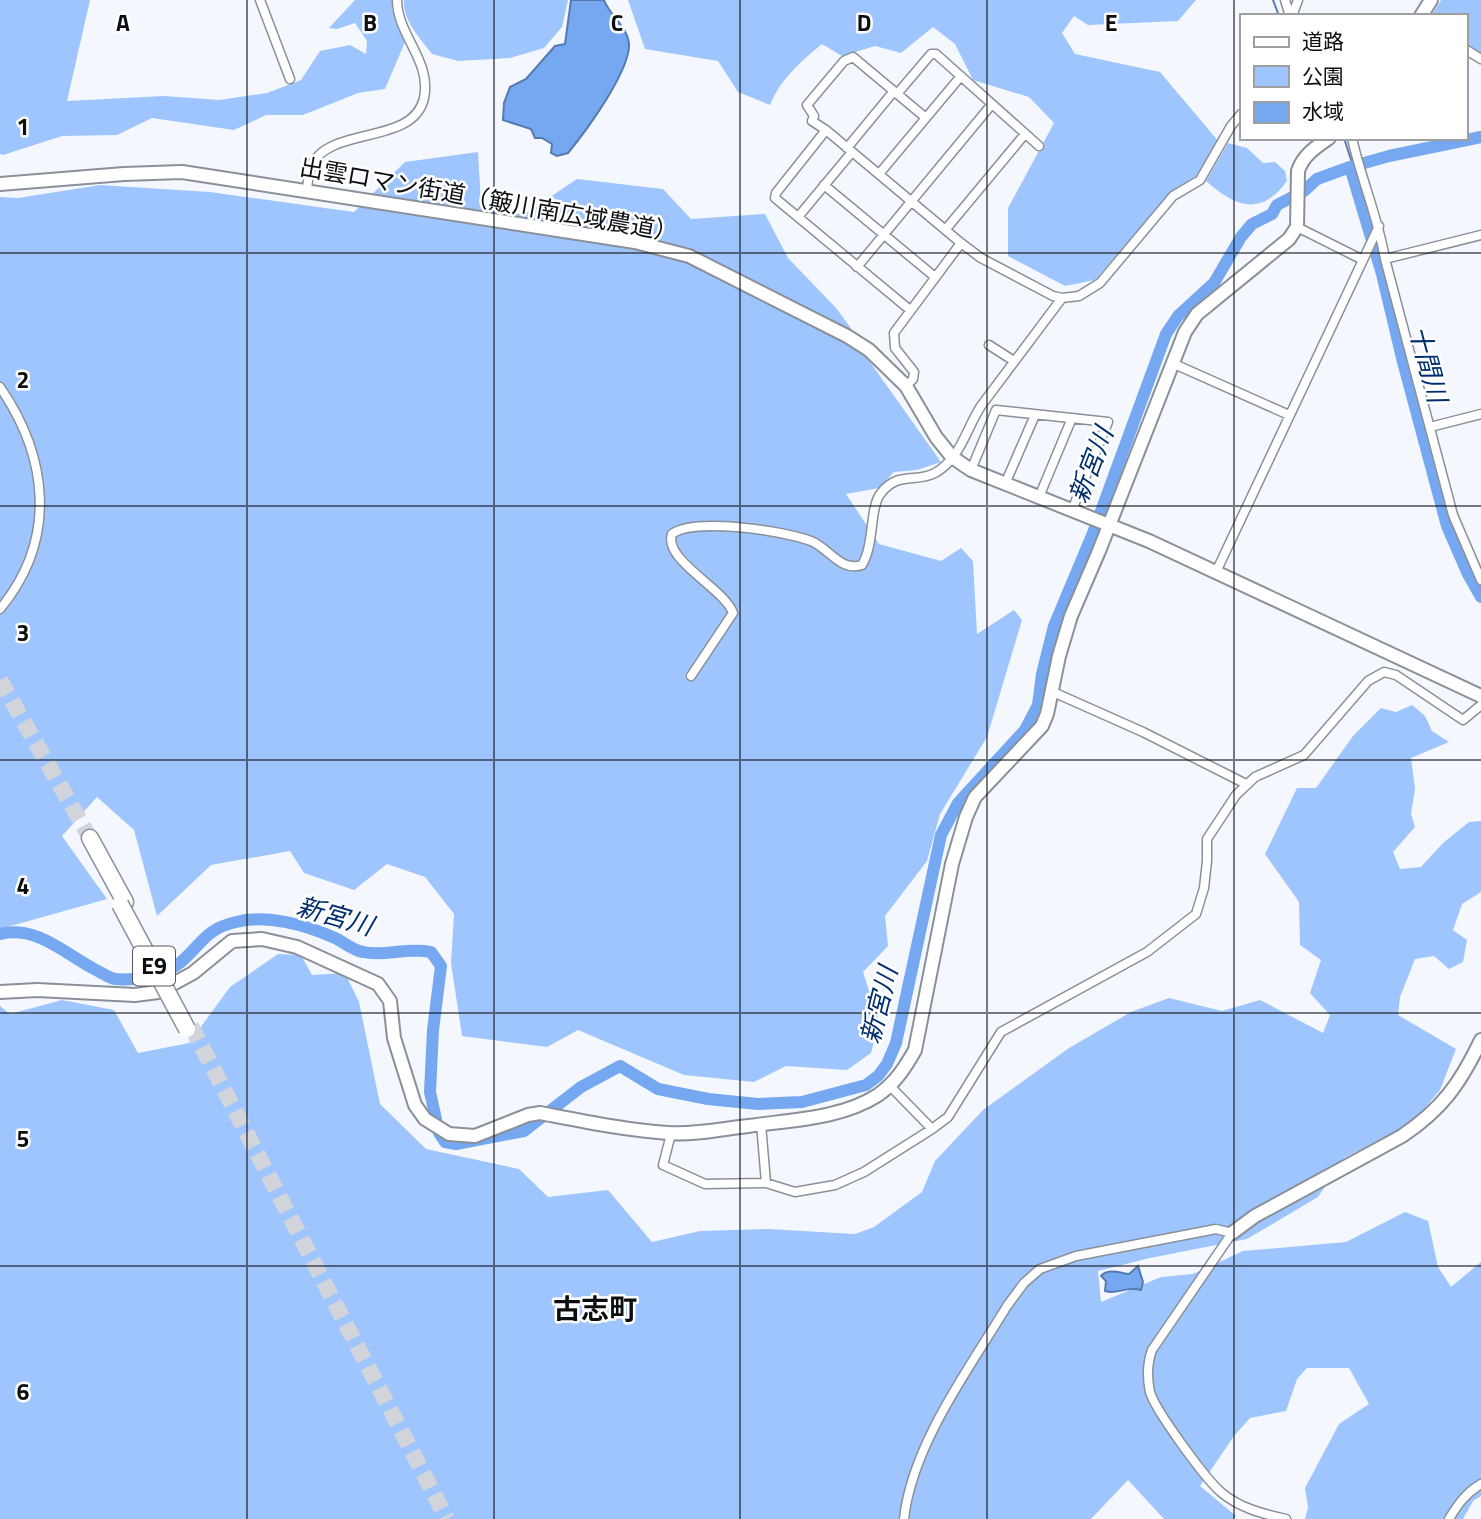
<svg xmlns="http://www.w3.org/2000/svg" width="1481" height="1519" font-family="'Titillium Web','Noto Sans JP',sans-serif">
  <style>
    .green { fill: #9fc5fe }
    .water { fill: #76a8f2; stroke: #567aaf; stroke-width: 2 }
    .lines { fill: none; stroke-linecap: round; stroke-linejoin: round }
    .stream { stroke: #567aaf; stroke-width: 2 }
    .river { stroke: #76a8f2; stroke-width: 12 }
    .highway-tunnel { stroke: #d1d5db; stroke-width: 16; stroke-dasharray: 16 8; stroke-linecap: butt }
    .street-casing { stroke: #8a9099; stroke-width: 11 }
    .secondary-casing { stroke: #8a9099; stroke-width: 16 }
    .highway-casing { stroke: #8a9099; stroke-width: 19 }
    .street { stroke: #fff; stroke-width: 8 }
    .secondary { stroke: #fff; stroke-width: 12 }
    .highway { stroke: #fff; stroke-width: 16 }
    .highway-bridge-casing { stroke: #8a9099; stroke-width: 19; stroke-linecap: butt }
    .highway-bridge { stroke: #fff; stroke-width: 16 }
    .grid { fill: none; stroke: #0c0f12; stroke-width: 2; stroke-opacity: 0.55 }
    .labels { text-anchor: middle; stroke-width: 5; stroke-linejoin: round; paint-order: stroke }
    .shield { fill: #fff; stroke: #555759; stroke-width: 2 }
    .shield-label { font-size: 23px; font-weight: bold; fill: #0c0f12 }
    .street-label { font-size: 24px; fill: #0c0f12; stroke: #fff }
    .water-label { font-size: 26px; font-style: italic; fill: #002e6e; stroke: #fff }
    .quarter-label { font-size: 28px; font-weight: bold; fill: #0c0f12; stroke: #fff }
    .grid-label { font-size: 23px; text-anchor: middle; font-weight: bold; fill: #0c0f12; stroke: #fff; stroke-width: 5; stroke-linejoin: round; paint-order: stroke }
  </style>
  <rect width="100%" height="100%" fill="#f4f8fe"/>
  <path class="green" d="M 0,0 L 90,0 L 67,101 L 164,96 L 219,100 L 267,93 L 301,80 L 320,51 L 350,45 L 366,54 L 367,41 L 355,23 L 337,29 L 329,28 L 355,0 L 393,0 L 392,9 L 405,42 L 385,89 L 358,93 L 303,115 L 266,115 L 234,130 L 152,118 L 117,135 L 62,136 L 3,155 L 0,154 Z
    M 404,0 L 568,0 L 562,27 L 544,48 L 510,58 L 458,61 L 432,54 C 421,39 402,20 404,0 Z
    M 628,0 L 1196,0 L 1178,21 L 1088,25 L 1074,16 L 1062,33 L 1075,54 L 1160,72 L 1219,142 L 1197,175 L 1170,193 L 1095,280 L 1065,286 L 1008,256 L 1008,208 L 1054,123 L 1029,97 L 973,80 L 955,44 L 933,27 L 901,53 L 875,46 L 842,56 L 822,44 C 801,61 780,80 770,105 L 738,92 L 718,61 L 645,49 Z
    M 1441,0 L 1481,0 L 1481,54 L 1465,44 L 1465,16 L 1431,16 Z
    M 1228,143 L 1247,148 L 1263,163 L 1275,162 L 1285,171 L 1287,181 C 1261,217 1235,207 1206,181 Z
    M 478,152 L 481,203 L 523,215 L 577,179 L 663,189 L 691,219 L 765,214 L 788,258 L 837,309 L 855,334 L 865,355 L 941,462 L 917,470 L 894,472 L 879,488 L 846,494 L 879,544 L 941,561 L 961,548 L 973,561 L 977,634 L 1014,610 L 1022,620 L 987,737 L 940,814 L 927,861 L 885,916 L 888,946 L 863,972 L 879,1022 L 871,1053 L 847,1070 L 786,1066 L 754,1082 L 684,1075 L 578,1030 L 547,1047 L 462,1036 L 451,963 L 454,914 L 425,877 L 387,864 L 354,890 L 304,873 L 290,851 L 211,865 L 157,916 L 134,830 L 97,797 L 62,836 L 107,899 L 0,929 L 0,197 L 18,198 L 100,185 L 210,192 L 354,212 L 405,162 Z
    M 1412,705 L 1425,716 L 1432,731 L 1449,742 L 1411,758 L 1415,789 L 1411,814 L 1415,827 L 1393,852 L 1400,869 L 1421,867 L 1443,843 L 1469,822 L 1481,821 L 1481,892 L 1462,904 L 1453,930 L 1467,940 L 1463,962 L 1449,969 L 1434,956 L 1415,959 L 1400,997 L 1398,1015 L 1456,1049 L 1440,1090 L 1413,1122 L 1344,1158 L 1318,1197 L 1247,1239 L 1150,1258 L 1098,1271 L 1101,1302 L 1161,1277 L 1193,1274 L 1243,1251 L 1346,1242 L 1405,1212 L 1428,1221 L 1438,1267 L 1451,1287 L 1481,1262 L 1481,1496 L 1473,1501 L 1463,1519 L 1305,1519 L 1308,1507 L 1305,1488 L 1339,1424 L 1369,1404 L 1349,1368 L 1307,1368 L 1297,1379 L 1286,1411 L 1250,1418 L 1234,1436 L 1200,1486 L 1236,1516 L 1234,1519 L 1164,1519 L 1128,1480 L 1091,1519 L 0,1519 L 0,1006 L 10,1014 L 62,1000 L 114,1010 L 138,1053 L 189,1043 L 230,987 L 278,954 L 301,955 L 312,975 L 345,973 L 359,1002 L 380,1104 L 426,1149 L 519,1169 L 548,1197 L 608,1190 L 652,1242 L 700,1231 L 768,1229 L 855,1234 L 874,1227 L 922,1192 L 935,1161 L 983,1110 L 1069,1048 L 1131,1012 L 1169,998 L 1222,1011 L 1260,1000 L 1323,1033 L 1330,1015 L 1310,993 L 1321,960 L 1300,945 L 1299,902 L 1265,854 L 1297,788 L 1316,788 L 1353,736 L 1381,708 L 1396,712 Z"/>
  <path class="water" d="M 571,0 L 604,0 C 609,15 627,26 629,43 C 631,70 586,131 568,153 L 557,156 L 551,153 L 552,144 L 542,138 L 535,138 L 531,129 L 503,120 L 504,103 L 510,87 L 526,79 L 555,46 L 565,44 Z
    M 1138,1266 L 1143,1282 L 1141,1290 C 1125,1286 1117,1295 1105,1291 L 1106,1281 L 1101,1276 C 1108,1268 1120,1273 1129,1274 Z"/>
  <g class="lines">
    <path class="stream" d="M 1273,0 L 1279,16
      M 1344,138 L 1353,166"/>
    <path class="river" d="M 1481,137 L 1389,156 L 1350,167 L 1382,274 L 1403,362 L 1447,526 L 1468,574 L 1481,597
      M 0,934 C 37,925 65,954 96,970 C 102,973 109,978 115,979 C 136,981 166,975 181,962 C 202,944 205,929 236,922 C 267,914 306,925 335,938 C 344,942 352,950 363,952 C 384,957 407,947 431,952 L 441,966 L 433,1030 L 430,1092 L 439,1133 L 445,1142 L 456,1144 L 524,1131 L 581,1087 L 620,1066 L 658,1089 L 708,1099 L 758,1104 L 802,1102 L 866,1085 L 878,1076 L 887,1064 L 896,1043 L 941,835 L 958,803 L 1025,730 L 1038,705 L 1042,674 L 1054,626 L 1093,533 L 1166,334 L 1178,316 L 1214,283 L 1241,237 L 1252,224 L 1272,214 L 1277,205 L 1304,191 L 1317,179 L 1350,167"/>
    <path class="highway-tunnel" d="M 0,680 L 90,838
      M 191,1026 L 447,1519"/>
    <g class="street-casing">
      <path id="street" d="M 260,0 L 290,79
        M 1285,0 L 1290,16
        M 1292,16 L 1298,0
        M 1465,49 L 1481,59
        M 897,94 L 931,54 L 936,54 L 1039,146
        M 926,118 L 853,57 L 844,61 L 807,105 L 814,116 L 812,121 L 826,130 L 961,243 L 981,258 L 1053,296 L 1062,298 L 1079,296 L 1100,283 L 1173,196 L 1200,180 L 1231,126 L 1241,114
        M 826,130 L 776,193 L 775,198 L 910,310
        M 1352,138 C 1361,179 1378,217 1385,259 L 1453,515 L 1481,580
        M 847,148 L 894,91
        M 879,174 L 961,76
        M 824,185 L 935,277
        M 307,190 C 308,182 308,172 312,164 C 332,126 414,145 424,98 C 432,61 397,35 397,0
        M 798,217 L 852,152
        M 1297,227 L 1363,260
        M 946,229 L 1025,134
        M 1385,259 L 1481,235
        M 857,267 L 992,104
        M 989,345 L 1014,361
        M 1172,363 L 1289,415
        M 906,386 L 913,379 L 914,372 L 895,348 L 894,333 L 961,243
        M 0,387 C 48,457 58,539 0,609
        M 1430,427 L 1481,414
        M 971,470 L 996,410 L 1108,422 L 1072,510
        M 1005,484 L 1035,415
        M 1039,497 L 1072,418
        M 1216,572 L 1379,226
        M 691,676 L 733,613 C 725,589 663,560 672,534 C 694,517 785,531 811,541 C 829,548 840,572 862,565 C 875,543 869,508 881,493 C 898,471 916,483 935,473 C 961,458 966,429 981,406 L 1062,298
        M 1053,692 L 1143,732 L 1246,784
        M 890,1086 L 932,1129
        M 761,1124 L 766,1183
        M 671,1134 L 663,1165 L 705,1184 L 766,1183 L 795,1192 L 835,1185 L 864,1172 L 932,1129 L 948,1117 L 1001,1032 L 1147,952 L 1196,914 L 1204,888 L 1207,861 L 1207,839 L 1236,795 L 1255,777 L 1304,755 L 1368,681 L 1384,672 L 1396,675 L 1463,720 L 1481,705
        M 904,1519 C 912,1445 969,1369 1007,1306 L 1024,1283 L 1040,1269 L 1076,1256 L 1216,1229 L 1232,1233 L 1152,1350 C 1147,1364 1147,1378 1150,1392 C 1155,1410 1206,1480 1222,1493 C 1240,1508 1263,1514 1286,1519
        M 1449,1519 C 1458,1504 1466,1493 1481,1484"/>
    </g>
    <g class="secondary-casing">
      <path id="secondary" d="M 1421,16 L 1431,0
        M 0,184 L 124,174 L 182,172 L 635,242 L 689,256 L 847,336 L 869,350 L 906,386 L 936,437 L 952,457 L 971,470 L 1149,541 L 1481,696
        M 0,992 L 37,990 L 135,995 L 158,992 L 193,973 L 232,941 L 262,939 L 297,947 L 378,984 L 390,1001 L 394,1038 L 415,1105 L 425,1119 L 449,1134 L 475,1136 L 528,1115 L 540,1113 C 582,1121 625,1130 668,1133 C 694,1135 722,1129 748,1126 C 790,1120 841,1119 878,1095 C 895,1083 905,1068 915,1050 L 952,864 L 966,817 L 975,797 L 1042,726 L 1047,714 L 1059,656 L 1071,616 L 1099,551 L 1185,332 L 1197,314 L 1289,239 L 1297,227 L 1298,171 C 1303,155 1316,147 1329,138
        M 1232,1233 L 1255,1216 L 1402,1136 C 1442,1109 1460,1084 1481,1040"/>
    </g>
    <g class="highway-casing">
      <path id="highway" d="M 90,838 L 125,902"/>
    </g>
    <use href="#street" class="street"/>
    <use href="#secondary" class="secondary"/>
    <use href="#highway" class="highway"/>
    <g class="highway-bridge-casing">
      <path id="highway-bridge" d="M 120,904 L 187,1029"/>
    </g>
    <use href="#highway-bridge" class="highway-bridge"/>
  </g>
  <path class="grid" d="M 247,0 L 247,1519M 494,0 L 494,1519M 740,0 L 740,1519M 987,0 L 987,1519M 1234,0 L 1234,1519M 0,253 L 1481,253M 0,506 L 1481,506M 0,760 L 1481,760M 0,1013 L 1481,1013M 0,1266 L 1481,1266"/>
  <g class="labels">
    <rect class="shield" x="133" y="946.5" width="42" height="39" rx="5"/>
    <g class="shield-label">
      <text x="154" y="974">E9</text>
    </g>
    <g class="street-label">
      <text transform="translate(489 200) rotate(10)" y="8">出雲ロマン街道（簸川南広域農道）</text>
    </g>
    <g class="water-label">
      <text transform="translate(1428 364) rotate(75)" y="9">十間川</text>
      <text transform="translate(1091 465) rotate(-69)" y="9">新宮川</text>
      <text transform="translate(335 916) rotate(16)" y="9">新宮川</text>
      <text transform="translate(879 1005) rotate(-76)" y="9">新宮川</text>
    </g>
    <g class="quarter-label">
      <text x="595" y="1319">古志町</text>
    </g>
  </g>
  <g class="grid-label">
    <text x="123" y="31">A</text>
    <text x="370" y="31">B</text>
    <text x="617" y="31">C</text>
    <text x="864" y="31">D</text>
    <text x="1111" y="31">E</text>
    <text x="23" y="135">1</text>
    <text x="23" y="388">2</text>
    <text x="23" y="641">3</text>
    <text x="23" y="894">4</text>
    <text x="23" y="1147">5</text>
    <text x="23" y="1400">6</text>
  </g>
  <rect x="1240" y="14" width="228" height="126" fill="#ffffff" stroke="#9e9fa0" stroke-width="2"/>
  <rect x="1254" y="37" width="35" height="10" fill="#ffffff" stroke="#9e9fa0" stroke-width="2"/>
  <text x="1302" y="49" font-size="21" fill="#0c0f12">道路</text>
  <rect x="1254" y="66" width="35" height="21" fill="#9fc5fe" stroke="#9e9fa0" stroke-width="2"/>
  <text x="1302" y="84" font-size="21" fill="#0c0f12">公園</text>
  <rect x="1254" y="102" width="35" height="21" fill="#76a8f2" stroke="#9e9fa0" stroke-width="2"/>
  <text x="1302" y="119" font-size="21" fill="#0c0f12">水域</text>
</svg>
